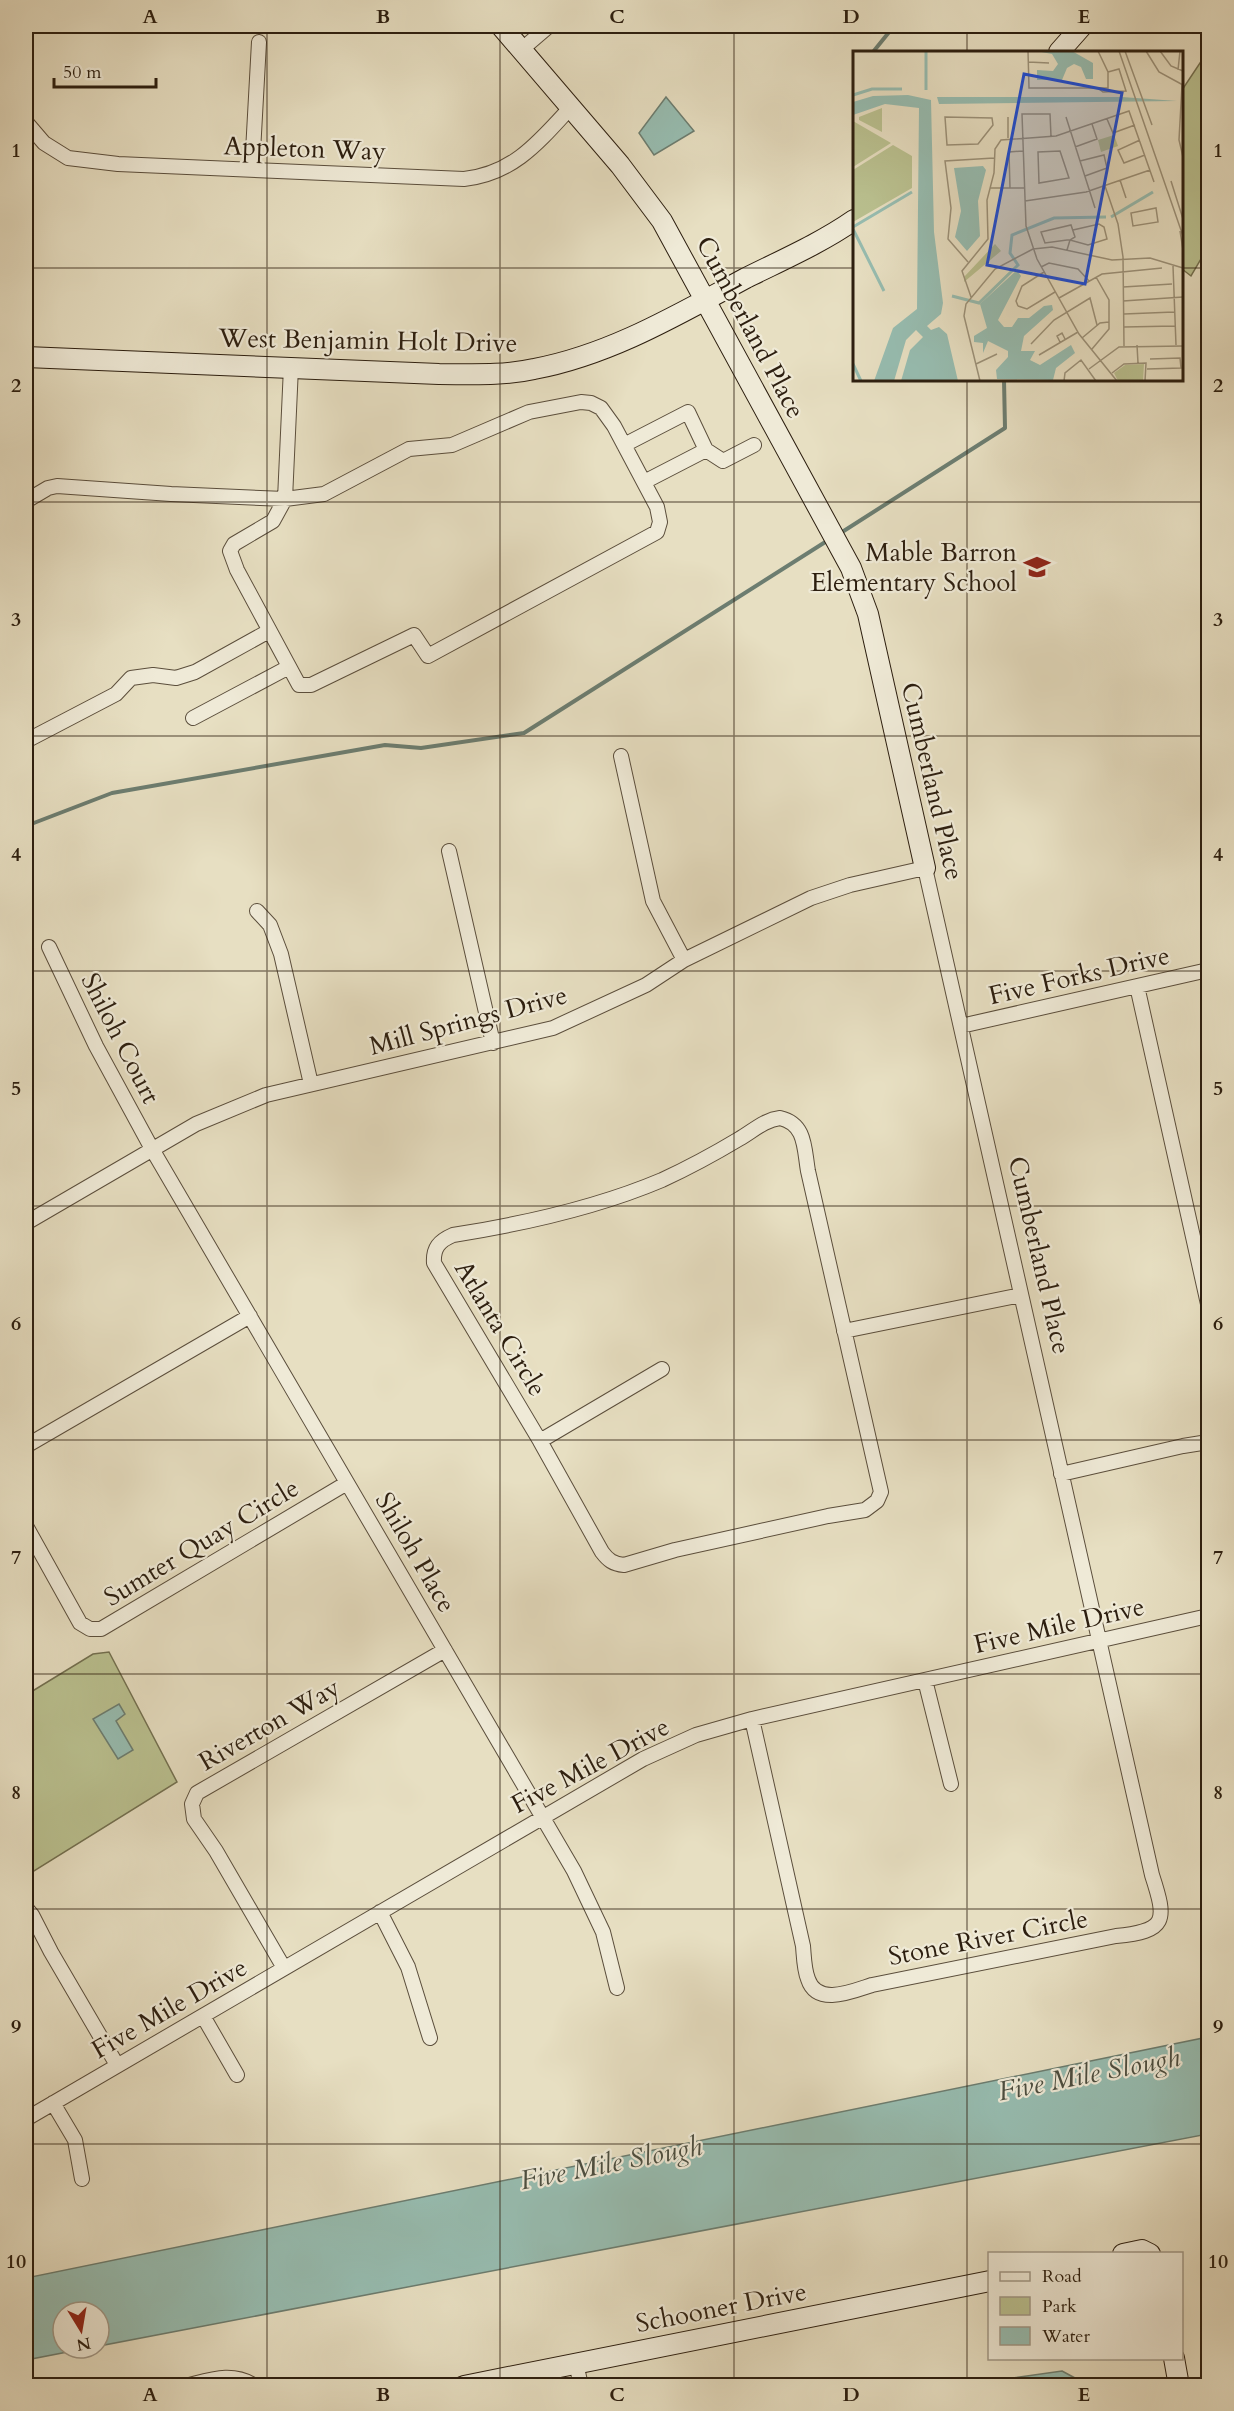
<svg xmlns="http://www.w3.org/2000/svg" width="1234" height="2411" font-family="Cardo,serif">
  <style>
    .green { fill: #bac190; stroke: #737050; stroke-width: 1.5 }
    .water { fill: #97bdb1; stroke: #6c7d70; stroke-width: 1.5 }
    .lines { fill: none; stroke-linecap: round; stroke-linejoin: round }
    .stream { stroke: #6c7d70; stroke-width: 4 }
    .street-casing { stroke: #5b4e3c; stroke-width: 16 }
    .secondary-casing { stroke: #2c1e0f; stroke-width: 22 }
    .street { stroke: #efead7; stroke-width: 14 }
    .secondary { stroke: #efead7; stroke-width: 20 }
    .grid { fill: none; stroke: #2c1e0f; stroke-width: 1.5; stroke-opacity: 0.55 }
    .labels { text-anchor: middle; stroke-width: 4.5; stroke-linejoin: round; paint-order: stroke }
    .street-label { font-size: 26px; fill: #2c1e0f; stroke: #efead7 }
    .poi-label { font-size: 26px; fill: #2c1e0f; stroke: #efead7; text-anchor: end }
    .water-label { font-size: 27px; font-style: italic; fill: #4c4e40; stroke: #efead7 }
    .inset-river { fill: none; stroke: #97bdb1; stroke-width: 3 }
    .inset-road { fill: none; stroke: #9c927a; stroke-width: 1.5 }
    .view { fill: #1d4ed8; fill-opacity: 0.15; stroke: #1d4ed8; stroke-width: 3 }
    .inset-edge { fill: none; stroke: #2c1e0f; stroke-width: 3 }
    .neatline { fill: none; stroke: #2c1e0f; stroke-width: 2 }
    .grid-label { font-size: 20px; text-anchor: middle; font-weight: bold; fill: #2c1e0f }
  </style>
  <rect width="100%" height="100%" fill="#e7dfc2"/>
  <filter id="stains"><feTurbulence type="fractalNoise" baseFrequency=".00333" numOctaves="4"/><feColorMatrix values="0 0 0 0 .2 0 0 0 0 .09 0 0 0 0 .02 0 0 0 .5 -.17"/></filter>
  <radialGradient id="worn" r=".72"><stop offset=".6" stop-color="#630" stop-opacity="0"/><stop offset="1" stop-color="#630" stop-opacity=".3"/></radialGradient>
  <path class="green" d="M 1208,51 L 1208,247 L 1191,276 L 1182,269 L 1182,90 Z
    M 109,1652 L 177,1782 L 26,1876 L 26,1695 L 93,1654 Z"/>
  <path class="water" d="M 666,97 L 694,131 L 654,155 L 639,133 Z
    M 119,1704 L 125,1714 L 116,1721 L 133,1750 L 118,1759 L 93,1719 Z
    M 1208,2037 L 1208,2134 L 99,2346 L 99,2312 L 63,2312 L 63,2348 L 88,2348 L 26,2360 L 26,2278 Z
    M 1062,2371 L 1088,2385 L 968,2385 L 978,2383 Z"/>
  <g class="lines">
    <path class="stream" d="M 873,52 L 894,26
      M 839,534 L 1005,428 L 1004,380
      M 26,826 L 112,793 L 385,745 L 421,748 L 524,733 L 830,539"/>
    <g class="street-casing">
      <path id="street" d="M 521,50 L 549,26
        M 26,122 L 44,143 L 68,158 L 118,164 L 464,179 C 513,174 539,142 571,107
        M 252,170 L 259,42
        M 624,445 L 688,412 L 706,450 L 644,482
        M 706,450 L 723,461 L 754,445
        M 26,501 L 48,488 L 57,486 L 171,494 L 285,499 L 324,494 L 409,449 L 452,445 L 529,412 L 581,402 L 591,403 L 601,408 L 614,426 L 657,507 L 660,522 L 657,532 L 428,656 L 414,635 L 311,685 L 299,685 L 237,570 L 230,551 L 234,544 L 273,521 L 285,499 L 291,367
        M 193,718 L 289,667
        M 26,741 L 116,694 L 131,678 L 153,675 L 176,678 L 195,672 L 269,631
        M 621,756 L 653,901 L 684,960
        M 449,851 L 493,1043
        M 257,911 L 270,925 L 281,954 L 311,1084
        M 49,947 L 96,1046 L 152,1149 L 574,1871 L 603,1932 L 617,1988
        M 1137,986 L 1208,1304
        M 961,1026 L 1208,970
        M 780,1118 C 806,1124 804,1148 808,1171 L 881,1492 L 877,1501 L 865,1510 L 828,1516 L 675,1550 L 624,1565 C 613,1564 608,1560 602,1552 L 540,1441 L 434,1263 C 433,1248 439,1241 453,1235 C 523,1224 596,1208 662,1180 C 688,1168 714,1154 739,1139 C 753,1131 764,1120 780,1118 Z
        M 26,1223 L 196,1124 L 266,1095 L 553,1028 L 646,985 L 684,960 L 811,898 L 850,885 L 925,868 L 1152,1875 C 1167,1921 1167,1931 1116,1936 L 872,1985 C 853,1991 817,2007 808,1979 C 804,1969 804,1957 803,1946 L 752,1719
        M 844,1331 L 1021,1295
        M 540,1441 L 662,1369
        M 26,1446 L 250,1316
        M 1061,1474 L 1183,1446 L 1208,1442
        M 26,1526 L 80,1623 L 90,1629 L 101,1629 L 347,1483
        M 925,1680 L 951,1784
        M 26,1908 L 32,1915 L 51,1952 L 117,2065
        M 380,1912 L 408,1967 L 430,2038
        M 284,1968 L 216,1851 L 194,1819 L 192,1804 L 197,1793 L 445,1650
        M 203,2016 L 237,2075
        M 53,2103 L 75,2140 L 82,2179
        M 26,2119 L 643,1759 L 696,1735 L 752,1719 L 1208,1616
        M 576,2363 L 581,2386
        M 185,2386 C 210,2380 232,2371 255,2386"/>
    </g>
    <g class="secondary-casing">
      <path id="secondary" d="M 501,26 L 620,165 L 662,221 L 851,568 L 868,614 L 925,868
        M 1059,52 L 1082,26
        M 26,357 L 439,374 C 470,374 503,376 534,369 C 610,355 679,314 746,278 C 782,260 821,243 854,220
        M 1123,2254 L 1142,2250 L 1150,2254
        M 1174,2358 L 1179,2386
        M 464,2386 L 990,2281"/>
    </g>
    <use href="#street" class="street"/>
    <use href="#secondary" class="secondary"/>
  </g>
  <path class="grid" d="M 267,26 L 267,2386M 500,26 L 500,2386M 734,26 L 734,2386M 967,26 L 967,52M 26,268 L 854,268M 1182,268 L 1208,268M 967,380 L 967,2386M 26,502 L 1208,502M 26,736 L 1208,736M 26,971 L 1208,971M 26,1206 L 1208,1206M 26,1440 L 1208,1440M 26,1674 L 1208,1674M 26,1909 L 1208,1909M 26,2144 L 1208,2144"/>
  <defs>
    <g id="school-bare" transform="scale(2.07)"><path d="M0-5L7-2L0 1L-7-2ZM-4 1L0 2.5L4 1V4Q0 6-4 4Z" fill="#8f2418" stroke="#efead7" stroke-width="2.5" paint-order="stroke"/></g>
  </defs>
  <g fill-rule="evenodd">
    <use href="#school-bare" x="1037" y="567"/>
  </g>
  <g class="labels">
    <g class="street-label">
      <text transform="translate(305 148) rotate(2)" y="9">Appleton Way</text>
      <text transform="translate(751 327) rotate(62)" y="9">Cumberland Place</text>
      <text transform="translate(368 340) rotate(1)" y="9">West Benjamin Holt Drive</text>
      <text transform="translate(933 781) rotate(77)" y="9">Cumberland Place</text>
      <text transform="translate(1079 975) rotate(-13)" y="9">Five Forks Drive</text>
      <text transform="translate(468 1020) rotate(-15)" y="9">Mill Springs Drive</text>
      <text transform="translate(121 1038) rotate(63)" y="9">Shiloh Court</text>
      <text transform="translate(1040 1255) rotate(77)" y="9">Cumberland Place</text>
      <text transform="translate(501 1328) rotate(59)" y="9">Atlanta Circle</text>
      <text transform="translate(201 1542) rotate(-31)" y="9">Sumter Quay Circle</text>
      <text transform="translate(416 1552) rotate(60)" y="9">Shiloh Place</text>
      <text transform="translate(1059 1625) rotate(-13)" y="9">Five Mile Drive</text>
      <text transform="translate(269 1724) rotate(-30)" y="9">Riverton Way</text>
      <text transform="translate(590 1765) rotate(-28)" y="9">Five Mile Drive</text>
      <text transform="translate(988 1937) rotate(-11)" y="9">Stone River Circle</text>
      <text transform="translate(169 2008) rotate(-30)" y="9">Five Mile Drive</text>
      <text transform="translate(721 2307) rotate(-11)" y="9">Schooner Drive</text>
    </g>
    <g class="poi-label">
      <text x="1017" y="561">Mable Barron<tspan x="1017" dy="30">Elementary School</tspan></text>
    </g>
    <g class="water-label">
      <text transform="translate(1089 2074) rotate(-11)" y="9">Five Mile Slough</text>
      <text transform="translate(611 2163) rotate(-11)" y="9">Five Mile Slough</text>
    </g>
  </g>
  <g transform="translate(853 51)">
    <rect width="330" height="330" fill="#e7dfc2"/>
    <path d="M 29,57 L 29,81 L 6,69 L 6,66 ZM 0,70 L 38,92 L 0,116 ZM 261,84 L 265,95 L 248,101 L 245,89 ZM 40,94 L 59,105 L 59,137 L 0,171 L 0,119 ZM 142,193 L 148,200 L 111,231 L 111,226 ZM 291,313 L 290,330 L 265,330 L 261,322 L 272,314 Z" fill="#bac190"/>
    <path d="M 183,0 L 219,0 L 240,12 L 240,28 L 233,28 L 228,16 L 221,13 L 214,17 L 209,29 L 184,29 L 184,19 L 200,20 L 205,13 L 199,3 ZM 55,44 L 78,49 L 81,181 L 90,252 L 88,263 L 74,275 L 78,279 L 86,276 L 94,283 L 105,330 L 48,330 L 57,299 L 70,286 L 63,279 L 53,289 L 41,330 L 21,330 L 40,277 L 64,258 L 66,57 L 32,53 L 0,64 L 0,51 L 20,45 ZM 84,46 L 269,46 L 324,50 L 86,53 ZM 130,115 L 133,119 L 125,150 L 127,185 L 114,200 L 102,186 L 108,160 L 101,117 ZM 164,219 L 168,225 L 145,269 L 151,276 L 159,276 L 165,267 L 176,267 L 191,255 L 199,254 L 200,259 L 171,285 L 168,300 L 182,300 L 177,309 L 187,314 L 218,294 L 222,302 L 203,317 L 200,329 L 144,328 L 143,319 L 155,306 L 155,300 L 135,290 L 130,302 L 130,292 L 121,291 L 121,285 L 134,277 L 127,253 Z" fill="#97bdb1"/>
    <path class="inset-river" d="M 73,0 L 73,39M 0,44 L 19,38 L 49,38M 258,166 L 300,141M 0,176 L 59,141M 0,178 L 31,240M 99,245 L 126,252 L 165,214 L 157,202 L 159,184 L 201,167 L 253,166M 0,313 L 8,330"/>
    <path class="inset-road" d="M 175,0 L 176,37 L 255,37 L 255,21 L 245,0M 266,0 L 330,185M 272,0 L 299,74M 293,0 L 306,21 L 330,34M 307,0 L 318,15 L 330,20M 175,11 L 196,12M 325,19 L 327,0M 329,34 L 326,89 L 330,106M 246,38 L 250,41 L 273,40 L 266,18 L 255,21M 92,66 L 139,67 L 140,74 L 125,93 L 94,94 ZM 155,66 L 155,87M 213,66 L 242,157M 254,68 L 260,82 L 282,74M 198,85 L 197,63 L 169,63 L 173,175 L 184,208 L 226,283 L 264,330M 287,89 L 265,99 L 271,112 L 292,104M 222,96 L 244,88 L 239,73M 207,100 L 216,127 L 186,132 L 185,101 ZM 227,110 L 251,104 L 254,117 L 232,125M 267,129 L 273,147M 318,130 L 330,168M 252,135 L 265,173 L 270,206 L 271,295M 137,137 L 171,137M 157,137 L 156,101 L 170,100M 172,150 L 233,141 L 297,119M 303,157 L 305,171 L 280,175 L 278,162 ZM 327,180 L 330,199M 180,198 L 199,196 L 259,209 L 297,207 L 330,217M 214,199 L 217,189 L 222,186 L 218,174 L 188,181 L 192,192 L 214,189 L 217,189 L 235,194 L 254,188 L 251,176 L 246,173 L 220,179M 115,211 L 95,188 L 98,157 L 92,110 L 141,107M 320,215 L 323,294M 188,216 L 196,212 L 225,218 L 236,230M 270,236 L 319,233M 118,246 L 109,220 L 135,188 L 134,149 L 141,122 L 142,98 L 148,89 L 203,85 L 276,60 L 301,131M 206,247 L 249,223 L 309,217M 270,250 L 330,246M 165,255 L 163,250 L 169,235 L 191,221M 165,255 L 174,258 L 202,241M 271,263 L 321,261M 271,276 L 322,275M 229,287 L 247,272 L 256,271M 207,291 L 204,285 L 209,282 L 212,288M 178,293 L 201,269 L 237,247 L 244,274M 284,294 L 285,312M 239,298 L 256,278 L 256,249 L 243,226M 186,304 L 225,281M 123,313 L 144,303M 236,318 L 266,296 L 330,295M 294,318 L 328,317 L 327,307 L 297,308M 259,322 L 271,313 L 293,312 L 292,330M 127,330 L 111,265 L 113,253 L 142,218 L 180,198M 211,330 L 212,322 L 228,309 L 243,330"/>
    <path class="view" d="M 171,23 L 269,42 L 232,233 L 134,214 Z"/>
    <rect width="330" height="330" class="inset-edge"/>
  </g>
  <rect width="1234" height="2411" fill="none" stroke="#e7dfc2" stroke-width="66"/>
  <rect x="988" y="2252" width="195" height="108" fill="#efead7" stroke="#a19887" stroke-width="1.5"/>
  <rect x="1000" y="2272" width="30" height="9" fill="#efead7" stroke="#a19887" stroke-width="1.5"/>
  <text x="1042" y="2282" font-size="18" fill="#2c1e0f">Road</text>
  <rect x="1000" y="2297" width="30" height="18" fill="#bac190" stroke="#a19887" stroke-width="1.5"/>
  <text x="1042" y="2312" font-size="18" fill="#2c1e0f">Park</text>
  <rect x="1000" y="2327" width="30" height="18" fill="#97bdb1" stroke="#a19887" stroke-width="1.5"/>
  <text x="1042" y="2342" font-size="18" fill="#2c1e0f">Water</text>
  <g transform="translate(81 2330) rotate(169)"><circle r="28" fill="#efead7" stroke="#a19887" stroke-width="1.5"/>
  <path d="M0-4.5L10 22L0 15L-10 22Z" fill="#8f2418"/>
  <text y="-9" font-size="16" font-weight="bold" text-anchor="middle" fill="#2c1e0f">N</text>
  </g>
  <path d="M54 78v9h102v-9" fill="none" stroke="#2c1e0f" stroke-width="3"/>
  <text x="63" y="78" font-size="18" fill="#2c1e0f" stroke="#efead7" stroke-width="4.5" paint-order="stroke">50 m</text>
  <rect x="33" y="33" width="1168" height="2345" class="neatline"/>
  <g class="grid-label">
    <text x="150" y="23">A</text>
    <text x="383" y="23">B</text>
    <text x="617" y="23">C</text>
    <text x="851" y="23">D</text>
    <text x="1084" y="23">E</text>
    <text x="16" y="157">1</text>
    <text x="1218" y="157">1</text>
    <text x="16" y="392">2</text>
    <text x="1218" y="392">2</text>
    <text x="16" y="626">3</text>
    <text x="1218" y="626">3</text>
    <text x="16" y="861">4</text>
    <text x="1218" y="861">4</text>
    <text x="16" y="1095">5</text>
    <text x="1218" y="1095">5</text>
    <text x="16" y="1330">6</text>
    <text x="1218" y="1330">6</text>
    <text x="16" y="1564">7</text>
    <text x="1218" y="1564">7</text>
    <text x="16" y="1799">8</text>
    <text x="1218" y="1799">8</text>
    <text x="16" y="2033">9</text>
    <text x="1218" y="2033">9</text>
    <text x="16" y="2268">10</text>
    <text x="1218" y="2268">10</text>
    <text x="150" y="2401">A</text>
    <text x="383" y="2401">B</text>
    <text x="617" y="2401">C</text>
    <text x="851" y="2401">D</text>
    <text x="1084" y="2401">E</text>
  </g>
  <rect width="100%" height="100%" filter="url(#stains)"/>
  <rect width="100%" height="100%" fill="url(#worn)"/>
</svg>
